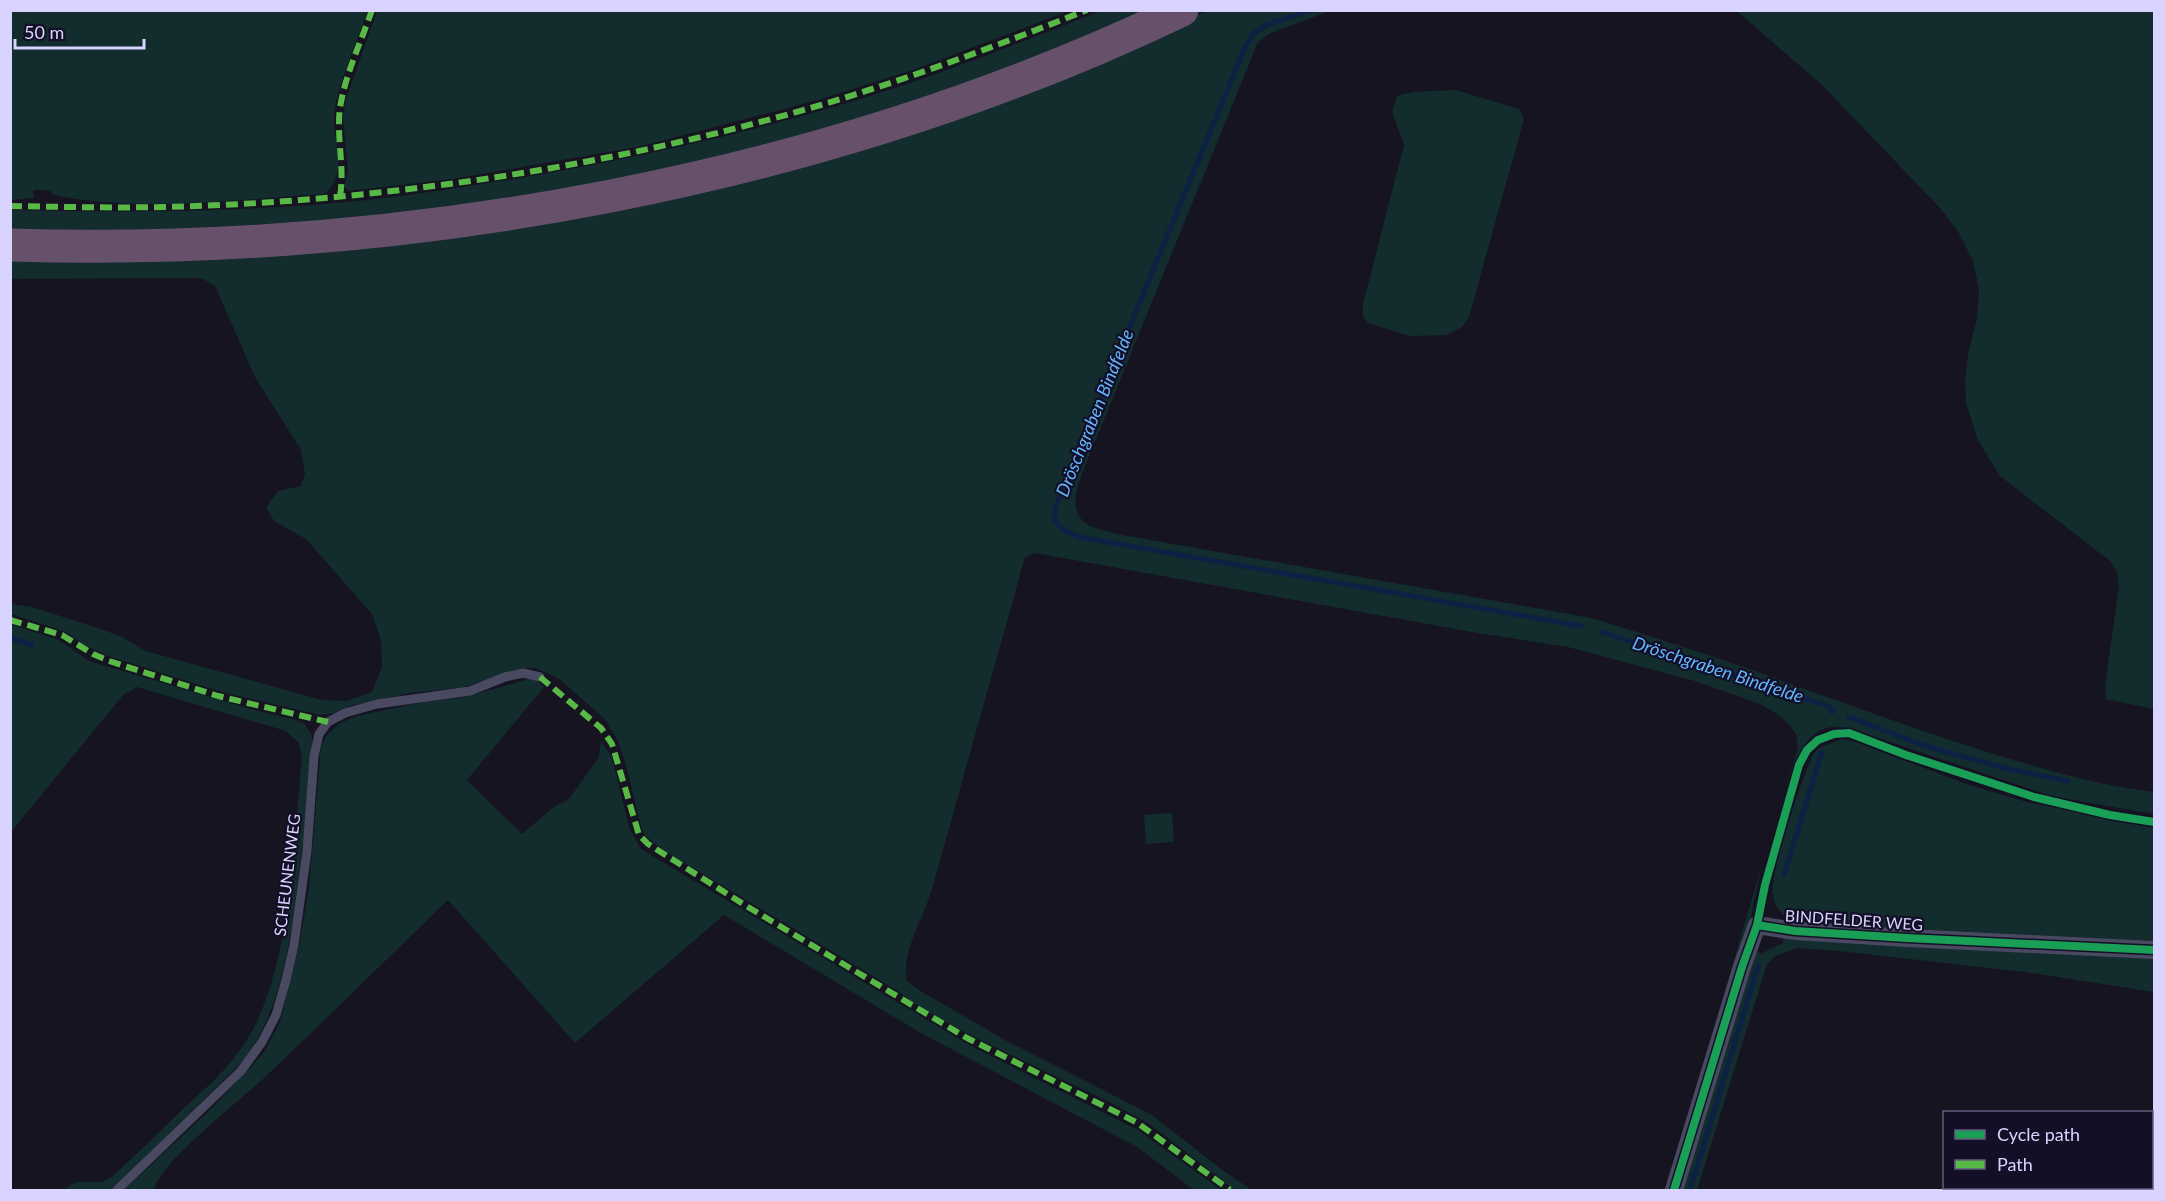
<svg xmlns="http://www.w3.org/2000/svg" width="2165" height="1201" font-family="Lato,sans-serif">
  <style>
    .green { fill: #132c2d }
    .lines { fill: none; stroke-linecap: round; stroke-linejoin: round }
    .stream { stroke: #0d2144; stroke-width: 5 }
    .lane { stroke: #4a4962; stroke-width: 9 }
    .street { stroke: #4a4962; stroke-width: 18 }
    .highway { stroke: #67516a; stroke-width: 33 }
    .quiet { stroke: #58b947; stroke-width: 6; stroke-dasharray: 12 6; stroke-linecap: butt }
    .cycleway-casing { stroke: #130f26; stroke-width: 11 }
    .cycleway { stroke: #1a9f57; stroke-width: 8 }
    .labels { text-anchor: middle; stroke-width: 4.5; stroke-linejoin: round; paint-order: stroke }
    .street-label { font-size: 16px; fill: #d9d4ff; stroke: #130f26 }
    .water-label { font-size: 18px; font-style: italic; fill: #62b6ff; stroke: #130f26 }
  </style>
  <rect width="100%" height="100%" fill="#161421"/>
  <path class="green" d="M 11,10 L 368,11 C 358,38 335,91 334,118 C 334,147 348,171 325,194 C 235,199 142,213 53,195 L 51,190 L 33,190 L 34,198 L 11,200 Z
    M 377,11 L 377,10 L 1069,11 L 916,69 L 818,100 L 642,146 L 453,179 L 348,191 L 344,187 L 348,170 L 343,119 L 345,102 Z
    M 1100,11 L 1156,11 L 874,118 L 588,189 L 280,229 L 11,233 L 11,210 C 123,213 235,212 347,202 C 401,197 455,188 508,180 C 639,158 769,129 895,88 C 964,65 1032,38 1100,11 Z
    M 1206,11 L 1330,11 L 1271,33 L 1258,42 L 1081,476 C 1077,490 1070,510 1084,522 C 1092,529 1108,531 1117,534 L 1592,618 C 1656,638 1720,658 1783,681 C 1886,718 1989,757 2096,782 C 2115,787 2135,789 2154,792 L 2154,814 L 2051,796 L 1857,731 C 1850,729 1841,726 1834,727 C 1804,728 1796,764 1786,787 L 1798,748 L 1796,734 L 1788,723 L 1777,714 L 1760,704 L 1695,681 L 1568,647 L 1472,632 L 1035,553 L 1025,557 C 994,668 963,778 932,889 C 923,919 903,948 906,980 L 917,989 L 1005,1040 L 1152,1115 L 1221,1169 L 1252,1190 L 1235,1190 L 1148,1123 L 1109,1102 L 974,1037 L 923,1009 L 896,990 L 668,853 L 646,837 L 641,827 L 627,769 L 618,741 L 605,719 L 559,679 L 536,668 L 523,668 L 461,688 L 410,693 L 350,706 L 334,713 L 321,715 L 225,693 L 111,657 L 84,645 L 66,632 L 11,614 L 11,604 L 32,607 L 101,629 L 122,637 L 146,651 L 322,700 L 347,701 L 372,692 L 382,667 L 381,640 L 372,614 L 306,539 L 274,521 L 266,507 L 278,491 L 301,486 L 305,474 L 301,450 L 255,377 L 215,286 L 201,278 L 11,279 L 11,255 L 484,229 L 1169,28 Z
    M 1737,11 L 2154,11 L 2154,709 L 2106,699 L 2105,686 L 2119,585 L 2117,572 L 2110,561 L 2000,476 L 1978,440 L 1966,403 L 1965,379 L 1969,349 L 1977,319 L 1979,289 L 1973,261 L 1959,233 L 1940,208 L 1823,86 Z
    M 1456,90 L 1519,109 L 1524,119 L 1469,317 L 1462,327 L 1447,335 L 1410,336 L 1368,323 L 1363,316 L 1363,304 L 1404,145 L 1392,112 L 1397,96 L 1413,92 Z
    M 10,624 L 59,640 L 89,661 L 247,708 L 296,720 L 305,724 L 312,736 C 311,782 305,828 299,873 C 290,939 284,1004 244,1060 L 112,1190 L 66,1190 C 73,1178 86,1183 99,1182 C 104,1182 108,1179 113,1176 C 137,1153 162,1130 186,1106 C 204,1090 223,1073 237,1054 C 292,985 293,844 302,758 L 299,743 L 286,731 L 137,687 L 123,695 L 11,832 Z
    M 529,679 L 537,681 L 544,687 L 467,780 L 522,834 L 554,807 L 569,799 L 599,757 L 601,741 L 612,757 L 629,827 L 641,849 L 969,1045 L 1138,1130 L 1221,1190 L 1194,1190 L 1137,1147 L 919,1032 L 724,915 L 575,1043 L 448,900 C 387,959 326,1019 265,1077 C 241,1100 160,1162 154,1190 L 124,1190 L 212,1108 L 251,1067 L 265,1051 L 280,1022 L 299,946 L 309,888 L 320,758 L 321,746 L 327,735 L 340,723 L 357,716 L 423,702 L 465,697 Z
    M 1842,739 L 1856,742 L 1969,785 L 2027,802 L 2154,827 L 2154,943 L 1800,925 C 1786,919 1776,911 1773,896 C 1768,874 1802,779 1813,755 L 1819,748 Z
    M 1172,813 L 1174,842 L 1146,844 L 1144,815 Z
    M 1761,868 L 1749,925 L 1680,1144 Z
    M 1783,937 L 2154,957 L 2154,992 L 2025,972 L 1839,951 L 1797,948 L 1775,956 L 1767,964 L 1697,1190 L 1679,1190 L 1750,962 L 1758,951 L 1760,954 L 1783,943 Z"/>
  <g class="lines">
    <path class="stream" d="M 1311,10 L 1266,25 L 1252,35 L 1243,52 L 1064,486 L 1055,509 L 1055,521 L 1062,529 L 1079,537 L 1581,626
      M 1602,632 L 1830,707 L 1833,709 L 1832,712
      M 10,638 L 32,645
      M 1849,717 L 1925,746 L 2008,769 L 2068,781
      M 1784,875 L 1822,752
      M 1690,1190 L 1758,966"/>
    <path class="lane" d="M 117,1190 L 241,1071 L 262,1042 L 276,1015 L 286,980 L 294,945 L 307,851 L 314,756 L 319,734 L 328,722 L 345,713 L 377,704 L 470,691 L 505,677 L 523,673 L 540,677"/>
    <path class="street" d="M 1674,1190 L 1742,967 L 1757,925 L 1795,931 L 1907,938 L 2154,950"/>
    <path class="highway" d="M 10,245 C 405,257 825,181 1182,10"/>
    <path class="quiet" d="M 340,196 C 345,167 336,137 340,108 C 345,75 361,42 372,10
      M 10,206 C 62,207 114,208 166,207 C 241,205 317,200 392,191 C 536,175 681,146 821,105 C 911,78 999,45 1087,10
      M 10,620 L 62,635 L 93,654 L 109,661 L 218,696 L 328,722
      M 540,677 L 601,728 L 612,744 L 639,835 L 648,844 L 748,907 L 967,1038 L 1136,1122 L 1230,1190"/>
    <g class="cycleway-casing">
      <path id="cycleway" d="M 1757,925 L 1795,931 L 1907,938 L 2154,950
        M 1674,1190 L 1742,967 L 1757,925 L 1765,885 L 1799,765 L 1807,750 L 1818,740 L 1834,734 L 1849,733 L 1906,755 L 2034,797 L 2110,815 L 2154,822"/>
    </g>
    <use href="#cycleway" class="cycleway"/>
  </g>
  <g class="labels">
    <g class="street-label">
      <text transform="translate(287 875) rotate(-83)" y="6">SCHEUNENWEG</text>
      <text transform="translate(1854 920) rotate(4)" y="6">BINDFELDER WEG</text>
    </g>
    <g class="water-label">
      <text transform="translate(1095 413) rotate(-68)" y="6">Dröschgraben Bindfelde</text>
      <text transform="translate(1718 670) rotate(18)" y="6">Dröschgraben Bindfelde</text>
    </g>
  </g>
  <rect width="2165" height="1201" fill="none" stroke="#d9d4ff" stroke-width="24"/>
  <rect x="1943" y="1111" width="210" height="78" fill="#130f26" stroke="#625e7d" stroke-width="1.5"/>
  <rect x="1955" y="1130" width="30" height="9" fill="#1a9f57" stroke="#625e7d" stroke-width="1.5"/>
  <text x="1997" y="1141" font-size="18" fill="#d9d4ff">Cycle path</text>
  <rect x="1955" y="1160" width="30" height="9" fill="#58b947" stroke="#625e7d" stroke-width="1.5"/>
  <text x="1997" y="1171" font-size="18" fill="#d9d4ff">Path</text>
  <path d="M15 39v9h129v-9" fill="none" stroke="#d9d4ff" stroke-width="3"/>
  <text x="24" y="39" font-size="18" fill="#d9d4ff" stroke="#130f26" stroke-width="4.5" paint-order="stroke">50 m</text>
</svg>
